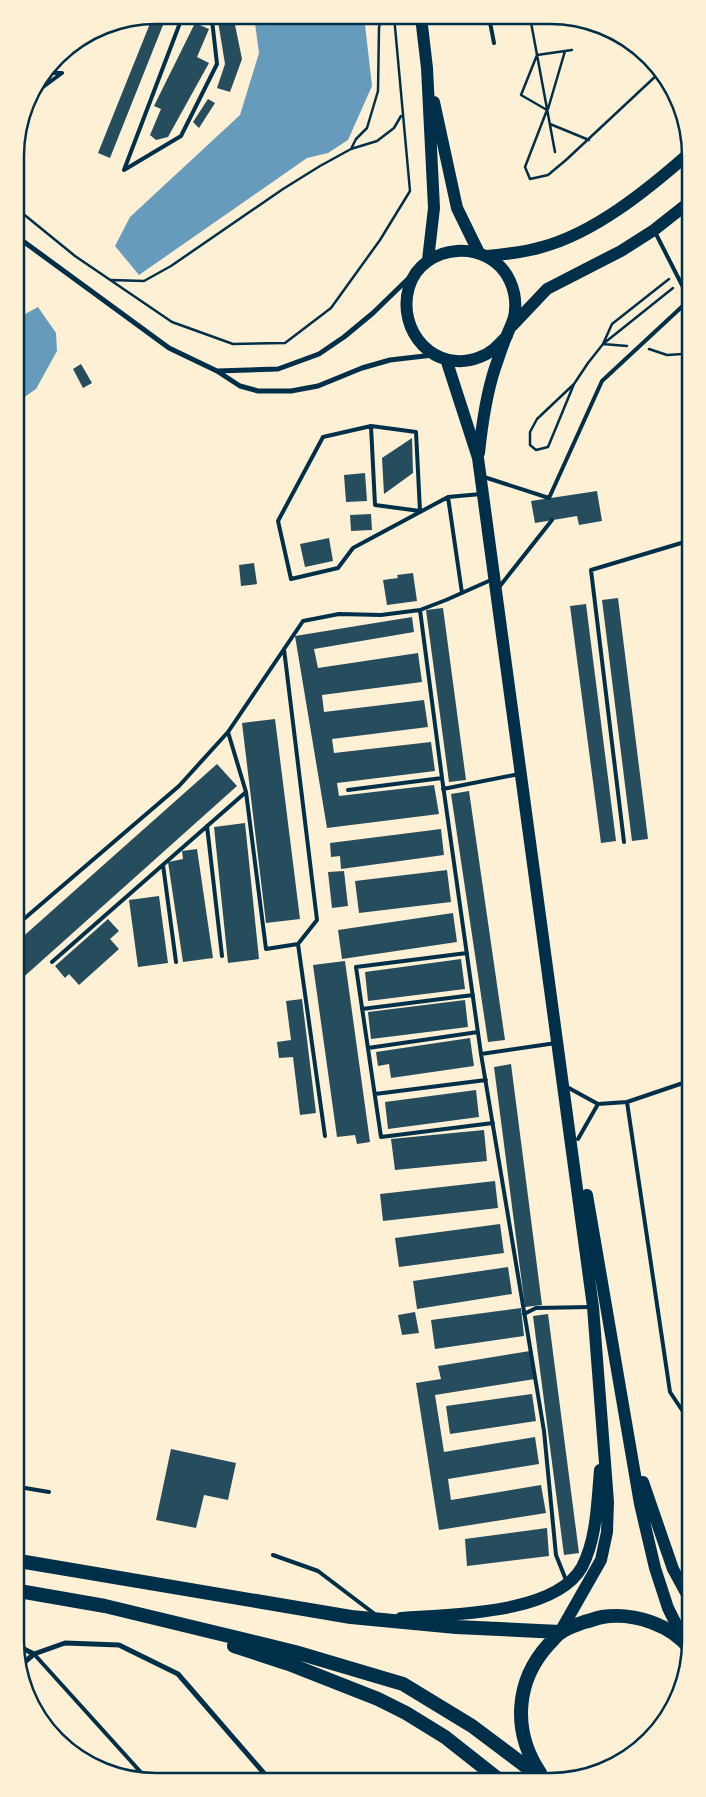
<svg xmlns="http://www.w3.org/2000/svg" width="706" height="1797" font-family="Helvetica,sans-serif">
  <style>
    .water { fill: #669bbc }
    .building { fill: #264d5e }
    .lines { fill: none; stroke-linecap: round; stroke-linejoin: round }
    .path { stroke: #003049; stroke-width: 2.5 }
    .service { stroke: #003049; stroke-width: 4 }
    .minor { stroke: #003049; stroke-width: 5 }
    .primary { stroke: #003049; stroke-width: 12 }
    .trunk { stroke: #003049; stroke-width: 14 }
    .rim { fill: none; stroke: #003049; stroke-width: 2.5 }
  </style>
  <rect width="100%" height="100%" fill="#fdf0d5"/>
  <path class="water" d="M 254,16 L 364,16 L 372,86 L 348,140 L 328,153 L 307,158 L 139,275 L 115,246 L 130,217 L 240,115 L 259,53 Z
    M 38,307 L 56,333 L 57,351 L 36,389 L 16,403 L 16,319 Z"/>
  <path class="building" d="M 167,15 L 110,158 L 98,153 L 153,16 Z
    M 217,15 L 233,15 L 242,59 L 230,92 L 217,88 L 225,64 Z
    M 195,23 L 209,29 L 197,57 L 209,63 L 168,137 L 156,140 L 150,135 L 161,109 L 154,106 Z
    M 598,28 L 631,44 L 624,45 L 610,40 Z
    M 208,99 L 215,103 L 199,128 L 193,122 Z
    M 81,364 L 92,383 L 83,388 L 73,369 Z
    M 412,438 L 413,473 L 384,494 L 382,458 Z
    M 365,473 L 367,501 L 346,502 L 344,475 Z
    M 597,491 L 602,521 L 579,525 L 577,516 L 535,523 L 531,501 Z
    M 371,514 L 372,530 L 351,531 L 350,515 Z
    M 329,538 L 333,561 L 305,567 L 300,544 Z
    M 254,563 L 257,584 L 241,586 L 239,565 Z
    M 413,573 L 417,601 L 387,605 L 383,580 L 398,578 L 397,575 Z
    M 618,598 L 648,839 L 632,841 L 602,600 Z
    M 586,604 L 616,841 L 601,843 L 570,606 Z
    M 443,608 L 466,780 L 449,782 L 426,610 Z
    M 412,617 L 414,632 L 314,649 L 318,668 L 418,653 L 422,682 L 322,695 L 324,712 L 424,700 L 428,727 L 332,739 L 334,753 L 431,742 L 435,771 L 337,783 L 339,796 L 434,785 L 439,814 L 327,828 L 295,636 Z
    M 275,719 L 300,919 L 266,923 L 242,723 Z
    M 217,764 L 237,786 L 18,982 L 18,941 Z
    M 469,791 L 505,1040 L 488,1042 L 451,794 Z
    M 245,823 L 259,959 L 228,963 L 214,827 Z
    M 441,829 L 444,855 L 341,869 L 340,856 L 331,857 L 330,843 Z
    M 197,849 L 213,958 L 183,962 L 168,862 L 183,859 L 182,851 Z
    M 447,870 L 451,902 L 359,913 L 355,881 Z
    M 344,871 L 348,906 L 332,908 L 328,872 Z
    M 159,896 L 168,963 L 138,967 L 129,900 Z
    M 453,913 L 457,942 L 342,959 L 338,930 Z
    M 108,919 L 119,931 L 110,939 L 119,949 L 79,985 L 69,974 L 65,978 L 55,966 Z
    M 461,959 L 465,989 L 368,1001 L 365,972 Z
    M 345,961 L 370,1142 L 357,1144 L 355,1135 L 337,1137 L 313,965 Z
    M 302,999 L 316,1113 L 300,1115 L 293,1057 L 279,1058 L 277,1042 L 291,1040 L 286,1001 Z
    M 465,1000 L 468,1027 L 371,1039 L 368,1012 Z
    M 470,1038 L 474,1066 L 391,1078 L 389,1064 L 378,1066 L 376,1052 Z
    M 511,1064 L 542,1305 L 525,1307 L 494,1067 Z
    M 476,1090 L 479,1117 L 388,1129 L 385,1102 Z
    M 484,1130 L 487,1161 L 395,1170 L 391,1139 Z
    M 495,1181 L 498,1208 L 383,1221 L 380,1194 Z
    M 500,1224 L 504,1253 L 399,1267 L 395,1238 Z
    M 508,1267 L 512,1294 L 417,1309 L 413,1281 Z
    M 521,1308 L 524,1336 L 435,1349 L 431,1320 Z
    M 415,1312 L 419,1333 L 402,1335 L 398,1315 Z
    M 548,1314 L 579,1553 L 564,1555 L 533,1316 Z
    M 530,1351 L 535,1379 L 435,1395 L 444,1452 L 535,1437 L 539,1464 L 448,1479 L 451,1500 L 541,1485 L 546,1513 L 439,1530 L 416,1383 L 441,1379 L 438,1366 Z
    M 532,1394 L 536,1421 L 450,1434 L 446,1406 Z
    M 171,1449 L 236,1463 L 228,1500 L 204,1495 L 196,1528 L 156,1520 Z
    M 547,1528 L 549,1556 L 467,1566 L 465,1539 Z"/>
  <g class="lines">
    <path class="path" d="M 530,17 L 555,152
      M 572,50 L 537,55 L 521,95 L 547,110 L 525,167 L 530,179 L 548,175 L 566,160 L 658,74
      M 548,109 L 565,51
      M 550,124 L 589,140
      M 351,149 L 356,139 L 367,128 L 378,91 L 379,28 L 381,16
      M 16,208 L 75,256 L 172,322 L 233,344 L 285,343 L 331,308 L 380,240 L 410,191 L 394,16
      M 111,280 L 144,281 L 171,266 L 283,189 L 320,166 L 351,149 L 377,141 L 394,128 L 401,116
      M 627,346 L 603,344 L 612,324 L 669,279
      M 649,349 L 667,355 L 683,354
      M 574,384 L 537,419 L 530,432 L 530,445 L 536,450 L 548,447 L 574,384 L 588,363 L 603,344 L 673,288"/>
    <path class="service" d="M 183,15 L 124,170 L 181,136 L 217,64 L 212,20 L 207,15
      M 489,17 L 494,43
      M 28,98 L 62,73 L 45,73
      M 655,232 L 687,295
      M 687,323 L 687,346
      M 371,426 L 375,505 L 420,511
      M 484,477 L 549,498 L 602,381 L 687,302
      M 448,497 L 462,593
      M 420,511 L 416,432 L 371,426 L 323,437 L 278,521 L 291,579 L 338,568 L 353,548 L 448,497 L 481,494
      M 500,586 L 552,520
      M 420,610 L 442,778
      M 284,649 L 317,920 L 298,944 L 325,1136
      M 443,789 L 519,774
      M 348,790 L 442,778 L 481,1054 L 544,1431 L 556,1555 L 566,1580
      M 246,792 L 266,949 L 298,944
      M 207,826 L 222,956
      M 624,842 L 591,570 L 688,541
      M 163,865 L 176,962
      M 18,924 L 179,786 L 228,732 L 303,621 L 339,614 L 381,615 L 420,610 L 446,600 L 491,580
      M 467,953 L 356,967 L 381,1137 L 493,1123
      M 52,962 L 246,792 L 228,732
      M 362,1009 L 473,995
      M 368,1048 L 478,1032
      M 481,1054 L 556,1043
      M 567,1087 L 598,1104
      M 375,1094 L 486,1080
      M 627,1102 L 689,1081
      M 578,1139 L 598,1104 L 627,1102 L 670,1392 L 690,1422
      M 524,1314 L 536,1308 L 591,1307
      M 19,1487 L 49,1492
      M 273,1555 L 318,1571 L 376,1615
      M 34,1654 L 147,1779"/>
    <path class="minor" d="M 16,236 L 169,348 L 217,371 L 240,386 L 258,391 L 291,391 L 318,386 L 362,368 L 390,360 L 433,355
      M 217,371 L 278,369 L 319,354 L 344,337 L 373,313 L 408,279
      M 20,1647 L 34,1654
      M 20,1666 L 34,1654 L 65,1643 L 119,1645 L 178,1674 L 269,1779"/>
    <path class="primary" d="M 421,17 L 427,68 L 434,208 L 428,260
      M 434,102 L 457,208 L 479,253
      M 486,256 C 505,254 523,253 542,247 C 594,233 646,191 686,156
      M 512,326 L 547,289 L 621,251 L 654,230 L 687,204
      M 446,359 L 478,458 L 593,1307 L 608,1502 L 607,1532 L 601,1560 L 560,1632
      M 479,453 C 482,424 486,395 495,368 C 499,357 502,346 507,335 C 510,327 515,319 515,310 C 516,300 514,290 510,281 C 490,237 422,243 409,287 C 396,331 435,375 480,357 C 492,353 499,344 507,336
      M 587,1195 L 640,1504 L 655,1568 L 668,1608 L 685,1642
      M 643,1482 L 673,1569 L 691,1602
      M 401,1618 C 450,1614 555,1615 582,1567 C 597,1538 597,1502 600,1470"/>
    <path class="trunk" d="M 19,1561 L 351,1617 L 456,1627 L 560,1632
      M 19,1591 L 105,1606 L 295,1652 L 403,1684 L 472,1726 L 540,1777
      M 234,1646 L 289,1664 L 378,1699 L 406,1713 L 445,1737 L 497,1778
      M 540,1773 C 512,1731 515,1681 549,1644 C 553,1640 556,1636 560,1633 C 566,1628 576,1625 584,1622 C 590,1621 596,1618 602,1617 C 634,1612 672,1625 691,1650"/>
  </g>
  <path d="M0 0H706V1797H0ZM156 24H550A132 132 0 0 1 682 156V1641A132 132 0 0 1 550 1773H156A132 132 0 0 1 24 1641V156A132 132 0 0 1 156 24Z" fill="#fdf0d5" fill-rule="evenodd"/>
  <path class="rim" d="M156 24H550A132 132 0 0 1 682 156V1641A132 132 0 0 1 550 1773H156A132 132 0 0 1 24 1641V156A132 132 0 0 1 156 24Z"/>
</svg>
